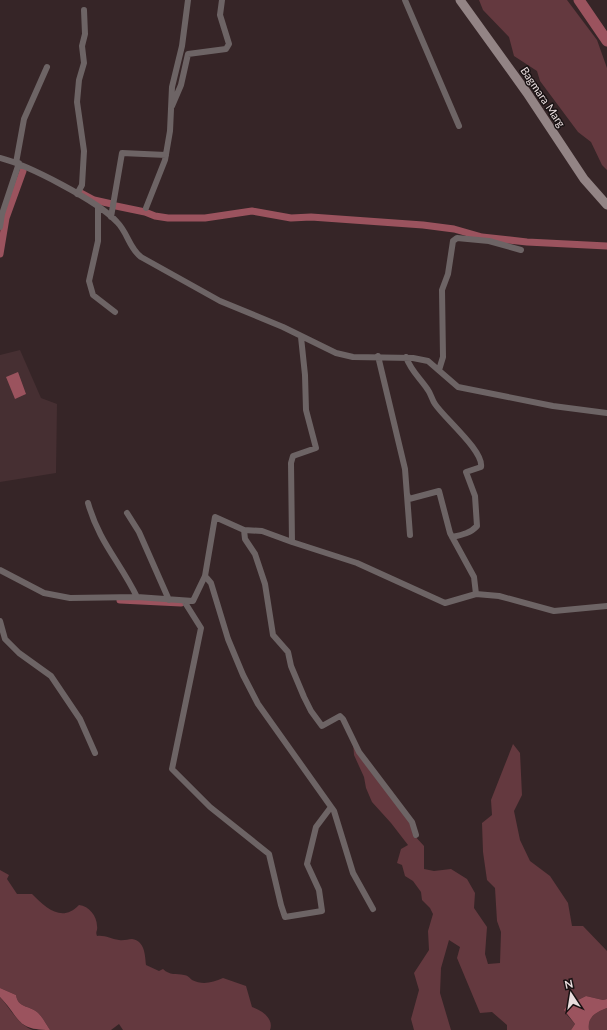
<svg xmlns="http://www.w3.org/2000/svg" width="607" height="1030" font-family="Lato,sans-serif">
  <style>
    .built { fill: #462f32 }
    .green { fill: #64393f }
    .water { fill: #9b535e }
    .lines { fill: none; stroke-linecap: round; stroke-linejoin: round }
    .canal { stroke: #9b535e; stroke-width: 7 }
    .river { stroke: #9b535e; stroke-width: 11 }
    .street { stroke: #6d6465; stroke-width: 6 }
    .secondary { stroke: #938485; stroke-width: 9 }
    .labels { text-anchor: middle; stroke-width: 3; stroke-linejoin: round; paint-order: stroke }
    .street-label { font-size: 11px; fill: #e9ddde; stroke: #181112 }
  </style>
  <rect width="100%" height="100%" fill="#362527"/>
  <path class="built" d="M 20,350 L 41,398 L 57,404 L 56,473 L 0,482 L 0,355 Z"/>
  <path class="green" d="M 479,0 L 567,0 L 597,40 L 607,68 L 607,170 L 602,165 L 591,142 L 578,132 L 540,81 L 537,71 L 514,56 L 509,37 L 483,10 Z
    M 353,742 L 410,822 L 413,834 L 424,846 L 424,869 L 434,871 L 451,869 L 467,879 L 475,893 L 474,908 L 487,927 L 485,954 L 488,964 L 500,963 L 501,932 L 497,921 L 495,888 L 487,880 L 483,852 L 482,823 L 492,815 L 491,800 L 513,744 L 520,753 L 522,795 L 514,811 L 520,840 L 530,861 L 550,876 L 568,903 L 572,926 L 583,926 L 607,951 L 607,999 L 603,1000 L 586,996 L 568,1005 L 566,1014 L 575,1024 L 571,1030 L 507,1030 L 507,1025 L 492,1012 L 480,1013 L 457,958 L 460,947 L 449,940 L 441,968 L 440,993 L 451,1030 L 414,1030 L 411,1019 L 419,990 L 414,973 L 429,950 L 428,931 L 433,914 L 430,908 L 422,900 L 421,892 L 413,881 L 405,876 L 402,865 L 397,863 L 401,849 L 408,845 L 391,823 L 372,802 L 366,788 L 364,777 L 354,755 Z
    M 0,870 L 9,875 L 7,879 L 17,894 L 32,894 C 46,908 62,923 79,905 C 89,906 97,916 97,926 C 98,931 95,931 97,936 C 105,935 111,939 119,940 C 124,941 128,939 132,939 C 145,941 145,955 146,965 L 159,971 L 163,969 C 170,976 176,973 184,975 C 187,975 190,978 192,980 C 202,985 212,983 223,978 L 246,986 L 252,1007 C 263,1011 274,1019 270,1030 L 123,1030 L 119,1024 L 111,1030 L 50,1030 C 46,1024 42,1016 37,1012 C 28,1005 18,1008 16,995 L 0,988 Z
    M 0,997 C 10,1008 18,1025 33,1030 L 0,1030 Z
    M 607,1008 L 607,1030 L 589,1030 C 587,1017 596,1012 607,1008 Z"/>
  <path class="water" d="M 18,372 L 26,394 L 15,399 L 6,377 Z
    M 0,988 L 16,995 C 18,1008 28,1005 37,1012 C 42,1016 46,1024 50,1030 C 16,1030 21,1019 0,997 Z
    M 586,996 L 603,1000 L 607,999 L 607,1008 C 596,1012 587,1017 589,1030 L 571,1030 L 575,1024 L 564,1010 L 568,1005 Z"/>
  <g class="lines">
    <path class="canal" d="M 81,193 L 94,200 L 112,204
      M 116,206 L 145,212 L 155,216 L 168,218 L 205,218 L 252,211 L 291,218 L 311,217 L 423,225 L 454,229 L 482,237 L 527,242 L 607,246
      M 0,254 L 6,218 L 23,171
      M 120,600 L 181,603"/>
    <path class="river" d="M 579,0 L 607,41"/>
    <path class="street" d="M 405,0 L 459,126
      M 172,106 L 181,85 L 188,54 L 226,49 L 229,44 L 220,15 L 222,0
      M 0,158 C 28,165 98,201 117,222 C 128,233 129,248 141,257 L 220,301 L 283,327 L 336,353 L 353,357 L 413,358 L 428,361 L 458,387 L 553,406 L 607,413
      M 16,163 L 24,119 L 47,67
      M 77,194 L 82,185 L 84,151 L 77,102 L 79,80 L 84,63 L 82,46 L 85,34 L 84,10
      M 98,208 L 98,241 L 89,281 L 93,295 L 115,312
      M 146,208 L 165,160 L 170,131 L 172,87 L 182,46 L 188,0
      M 111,217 L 122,153 L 166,155
      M 0,227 L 2,214 L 19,163
      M 378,356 L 405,469 L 410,535
      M 406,357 C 411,371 420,378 428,390 C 431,394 432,400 435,404 C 444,418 484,451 481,467 L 466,472 L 475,496 L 477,526 C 471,533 461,535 452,537
      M 439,370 L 443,357 L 442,290 L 448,274 L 453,241 L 457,238 L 489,241 L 521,250
      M 88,503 C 99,542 120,562 137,597
      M 127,513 L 139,532 L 169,600
      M 244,530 L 245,539 L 255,554 L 265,584 L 273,635 L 288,652 L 291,666 L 304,697 L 311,711 L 322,726 L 340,716 L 343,719 L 359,752 L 412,822 L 416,835
      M 292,542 L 357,563 L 445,603 L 476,594 L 474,577 L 450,533 L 439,491 L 409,499 L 407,494
      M 0,570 L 44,593 L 70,598 L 137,597 L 193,601 L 205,576 L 215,517 L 244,530 L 262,531 L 292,542 L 291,463 L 293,456 L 316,448 L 306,410 L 305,375 L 301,337
      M 205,576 L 211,583 L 228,639 L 243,675 L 258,704 L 334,811 L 353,873 L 373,909
      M 476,594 L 499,596 L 554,611 L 607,606
      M 184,601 L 201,628 L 172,769 L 210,807 L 269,854 L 281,905 L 285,917 L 322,911 L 319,890 L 307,864 L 316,827 L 331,807
      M 0,621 L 5,639 L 19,653 L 51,676 L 80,719 L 95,753"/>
    <path class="secondary" d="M 460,0 L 527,93 L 584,179 L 607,205"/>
  </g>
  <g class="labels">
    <g class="street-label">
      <text transform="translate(543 97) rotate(56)" y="4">Bagmara Marg</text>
    </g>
  </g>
  <g transform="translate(571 994) rotate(348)" stroke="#181112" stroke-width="3" paint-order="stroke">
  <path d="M0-3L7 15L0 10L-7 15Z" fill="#e9ddde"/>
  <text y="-6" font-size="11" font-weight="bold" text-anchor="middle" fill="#e9ddde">N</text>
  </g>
</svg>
